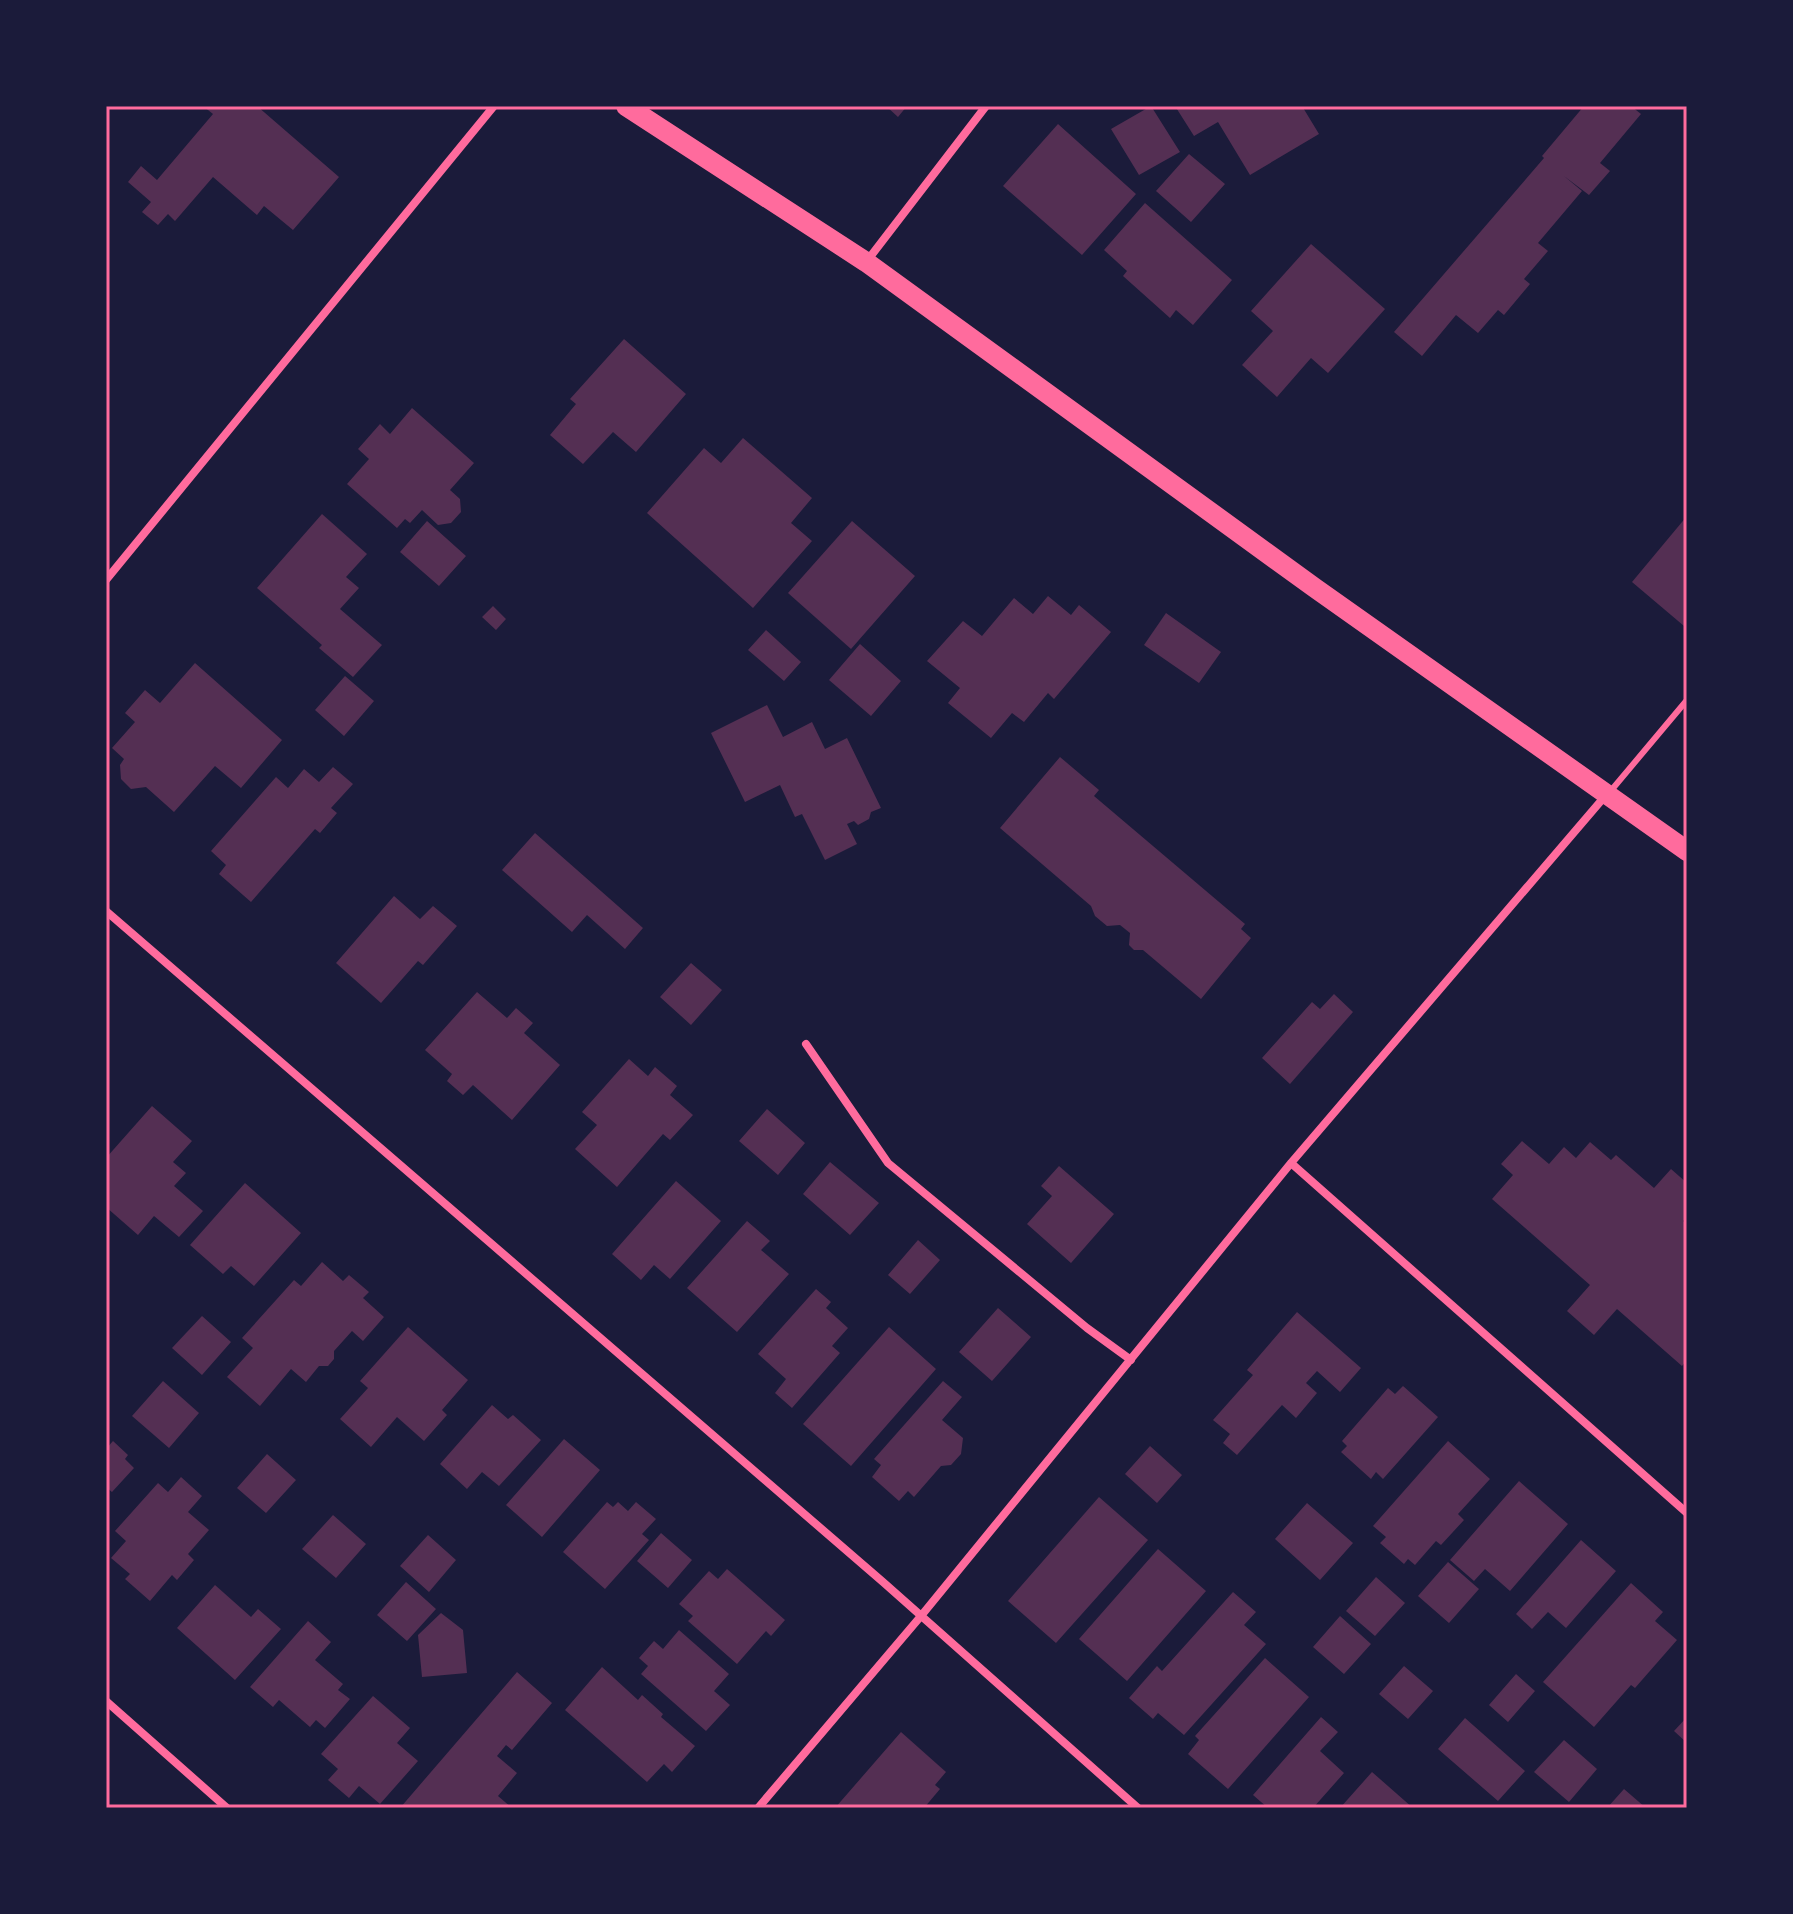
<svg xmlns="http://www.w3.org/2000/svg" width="1793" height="1914" font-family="'Nunito Sans',sans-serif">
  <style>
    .building { fill: #542f53 }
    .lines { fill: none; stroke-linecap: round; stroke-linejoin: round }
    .service { stroke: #ff6b9d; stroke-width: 6 }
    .minor { stroke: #ff6b9d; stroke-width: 8 }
    .primary { stroke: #ff6b9d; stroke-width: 20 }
    .neatline { fill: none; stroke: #ff6b9d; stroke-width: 3 }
  </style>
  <rect width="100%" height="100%" fill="#1b1b3a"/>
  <path class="building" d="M 203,106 L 257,106 L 339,177 L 293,230 L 264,206 L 257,215 L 213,177 L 175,221 L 168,214 L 158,225 L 142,212 L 151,202 L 128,182 L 141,166 L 157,180 L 213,114 Z
    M 886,106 L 907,106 L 898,117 Z
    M 1151,106 L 1180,152 L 1139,175 L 1111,129 Z
    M 1175,106 L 1302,106 L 1319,134 L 1250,175 L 1218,122 L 1194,136 Z
    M 1584,106 L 1631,106 L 1641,114 L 1600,163 L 1610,171 L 1589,195 L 1564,176 L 1582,191 L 1538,243 L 1548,251 L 1524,279 L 1530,284 L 1504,315 L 1498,310 L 1478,333 L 1456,315 L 1422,356 L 1394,332 L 1544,158 L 1542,156 Z
    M 1058,124 L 1136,194 L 1082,255 L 1003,186 Z
    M 1189,154 L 1225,184 L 1191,222 L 1156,191 Z
    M 1145,203 L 1232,280 L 1193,325 L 1176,310 L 1170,318 L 1123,276 L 1127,271 L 1104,250 Z
    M 1311,244 L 1385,309 L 1328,373 L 1311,358 L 1277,397 L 1242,365 L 1273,331 L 1251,311 Z
    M 624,339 L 686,394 L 636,452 L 613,432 L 583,464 L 550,435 L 576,404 L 570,399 Z
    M 412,408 L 474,463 L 450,490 L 460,499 L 461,512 L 451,523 L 438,525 L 422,510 L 410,523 L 405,519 L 397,528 L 347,484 L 369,459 L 358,449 L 380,424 L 390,434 Z
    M 743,438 L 812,498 L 791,523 L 812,541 L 753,608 L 647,513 L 704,448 L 721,463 Z
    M 322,514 L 367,554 L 346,577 L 359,588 L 340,609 L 382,645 L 353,677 L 319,648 L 322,645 L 257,588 Z
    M 1687,516 L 1687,622 L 1684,626 L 1632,582 Z
    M 427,521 L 466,556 L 439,586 L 400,552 Z
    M 852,521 L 915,576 L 851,649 L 788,593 Z
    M 1048,596 L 1071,615 L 1079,605 L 1111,632 L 1054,699 L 1048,693 L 1024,722 L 1012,713 L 991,738 L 948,703 L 960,688 L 927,661 L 963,621 L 982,636 L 1014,598 L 1033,614 Z
    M 493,606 L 506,619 L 496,630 L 482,617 Z
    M 1166,613 L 1221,652 L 1199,683 L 1144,645 Z
    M 766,630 L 801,662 L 784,681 L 748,650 Z
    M 860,644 L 901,681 L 871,716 L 829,680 Z
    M 195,663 L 282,740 L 241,788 L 215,766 L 174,812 L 146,787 L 131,789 L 121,779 L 120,765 L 124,759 L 112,748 L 135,722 L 125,713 L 145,690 L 160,703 Z
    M 345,676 L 374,701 L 344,736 L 315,710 Z
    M 767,705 L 783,737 L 812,722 L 825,749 L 847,738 L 881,808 L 871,812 L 869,819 L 858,825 L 854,821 L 847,824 L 857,844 L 825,860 L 802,814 L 795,817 L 780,785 L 745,802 L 711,733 Z
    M 1060,757 L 1099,790 L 1094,796 L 1245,924 L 1241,929 L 1251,938 L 1201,999 L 1143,950 L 1134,950 L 1129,945 L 1130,933 L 1120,925 L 1107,926 L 1095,916 L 1091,906 L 1000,828 Z
    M 333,767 L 353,784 L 331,808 L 337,813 L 320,833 L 315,829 L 251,902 L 219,874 L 226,865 L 211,851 L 276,777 L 288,788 L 304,769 L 319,782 Z
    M 535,833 L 643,928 L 625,949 L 587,915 L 572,932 L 502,870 Z
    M 394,896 L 420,919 L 433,906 L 457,926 L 423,965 L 418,961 L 381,1003 L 336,963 Z
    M 691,963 L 722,990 L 691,1025 L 660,997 Z
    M 477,992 L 507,1018 L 516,1008 L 533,1023 L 524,1033 L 560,1065 L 512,1120 L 473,1085 L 463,1095 L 447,1081 L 452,1074 L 425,1050 Z
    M 1334,994 L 1353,1012 L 1290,1084 L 1262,1058 L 1312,1002 L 1320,1009 Z
    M 629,1059 L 648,1076 L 655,1067 L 677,1086 L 670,1095 L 693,1115 L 670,1140 L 663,1134 L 617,1187 L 575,1149 L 597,1125 L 582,1112 Z
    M 152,1106 L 192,1141 L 173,1162 L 186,1173 L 174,1186 L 203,1211 L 179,1237 L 154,1216 L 138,1235 L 106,1207 L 106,1158 Z
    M 767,1109 L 805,1143 L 778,1175 L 739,1141 Z
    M 1522,1141 L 1549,1164 L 1564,1147 L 1576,1158 L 1590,1142 L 1611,1160 L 1616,1155 L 1654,1188 L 1671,1169 L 1687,1183 L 1687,1217 L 1683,1221 L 1687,1225 L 1687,1360 L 1682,1366 L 1617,1309 L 1594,1335 L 1567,1311 L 1590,1285 L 1492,1199 L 1513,1175 L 1501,1164 Z
    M 830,1162 L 879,1203 L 850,1235 L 803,1194 Z
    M 1059,1166 L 1114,1214 L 1071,1263 L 1027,1224 L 1052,1196 L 1041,1186 Z
    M 676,1181 L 721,1221 L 670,1279 L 654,1265 L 641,1280 L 612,1254 Z
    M 245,1183 L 301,1233 L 254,1286 L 231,1266 L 223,1274 L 190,1245 Z
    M 747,1221 L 770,1241 L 761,1250 L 789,1274 L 737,1332 L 687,1288 Z
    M 918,1240 L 940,1260 L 910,1294 L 888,1275 Z
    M 322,1262 L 343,1281 L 349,1275 L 369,1292 L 363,1298 L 384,1317 L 363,1341 L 352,1331 L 334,1351 L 334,1359 L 328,1366 L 319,1366 L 306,1382 L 291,1369 L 260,1406 L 227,1377 L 253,1348 L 242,1338 L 294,1280 L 301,1286 Z
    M 816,1289 L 831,1302 L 826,1308 L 848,1328 L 832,1346 L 840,1353 L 792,1408 L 775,1393 L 786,1379 L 758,1354 Z
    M 998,1308 L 1031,1337 L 992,1381 L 959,1352 Z
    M 1297,1312 L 1361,1368 L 1340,1392 L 1317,1371 L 1306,1383 L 1317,1393 L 1296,1418 L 1282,1405 L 1237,1455 L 1223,1443 L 1230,1434 L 1213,1420 L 1253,1375 L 1247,1370 Z
    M 202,1316 L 231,1342 L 202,1375 L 172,1348 Z
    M 408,1327 L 468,1380 L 442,1410 L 447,1415 L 424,1441 L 397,1417 L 371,1447 L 340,1419 L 368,1388 L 360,1381 Z
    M 889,1327 L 936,1369 L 851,1466 L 803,1424 Z
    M 163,1381 L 199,1413 L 169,1448 L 132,1416 Z
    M 943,1381 L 962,1397 L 942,1420 L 963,1438 L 961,1454 L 951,1465 L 941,1466 L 914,1497 L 908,1491 L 899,1501 L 872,1477 L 881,1465 L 874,1459 Z
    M 1403,1386 L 1438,1417 L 1383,1479 L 1376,1472 L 1371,1479 L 1341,1452 L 1347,1446 L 1342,1441 L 1388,1388 L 1395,1394 Z
    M 492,1405 L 508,1419 L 513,1415 L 541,1440 L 499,1486 L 482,1472 L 467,1489 L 440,1464 Z
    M 564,1439 L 600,1470 L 542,1537 L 506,1505 Z
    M 113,1441 L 128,1455 L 125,1459 L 134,1468 L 112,1492 L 106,1487 L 106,1449 Z
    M 1448,1441 L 1490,1479 L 1458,1514 L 1464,1520 L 1441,1545 L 1436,1541 L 1415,1565 L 1408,1559 L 1404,1564 L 1380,1543 L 1386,1537 L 1373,1526 Z
    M 1150,1446 L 1182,1475 L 1157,1503 L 1125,1474 Z
    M 267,1454 L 296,1480 L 266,1513 L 237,1488 Z
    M 181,1477 L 202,1496 L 188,1512 L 209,1530 L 188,1554 L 194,1560 L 177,1580 L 172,1575 L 150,1601 L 125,1579 L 130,1574 L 111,1558 L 126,1541 L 115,1531 L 158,1483 L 168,1492 Z
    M 1519,1481 L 1568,1524 L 1510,1591 L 1485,1569 L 1474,1581 L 1450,1560 Z
    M 1099,1497 L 1148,1540 L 1056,1643 L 1008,1601 Z
    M 607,1502 L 613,1507 L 618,1502 L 628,1511 L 636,1502 L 656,1519 L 642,1534 L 649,1540 L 605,1589 L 563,1552 Z
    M 1307,1503 L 1353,1543 L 1320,1580 L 1275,1539 Z
    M 333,1515 L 366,1544 L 336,1578 L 302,1549 Z
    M 661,1533 L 692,1560 L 668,1588 L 637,1561 Z
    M 428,1535 L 456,1560 L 429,1592 L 400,1566 Z
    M 1581,1540 L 1616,1571 L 1566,1628 L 1548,1612 L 1532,1629 L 1516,1614 Z
    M 1158,1549 L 1206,1591 L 1127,1681 L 1079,1639 Z
    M 1448,1562 L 1479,1589 L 1449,1623 L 1418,1596 Z
    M 727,1569 L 785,1620 L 771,1636 L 766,1631 L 737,1664 L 688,1621 L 693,1616 L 679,1604 L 709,1571 L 718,1579 Z
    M 1376,1577 L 1405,1603 L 1375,1636 L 1346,1611 Z
    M 406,1582 L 436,1609 L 407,1641 L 377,1615 Z
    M 1631,1583 L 1663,1612 L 1655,1621 L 1677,1640 L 1635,1688 L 1631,1685 L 1594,1727 L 1543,1682 Z
    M 215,1585 L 251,1617 L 258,1609 L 281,1629 L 235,1680 L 177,1628 Z
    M 1233,1592 L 1256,1612 L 1244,1625 L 1266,1644 L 1184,1735 L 1158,1713 L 1153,1719 L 1129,1698 L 1157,1666 L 1162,1671 Z
    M 441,1613 L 463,1630 L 467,1673 L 422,1677 L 418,1635 Z
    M 1340,1616 L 1371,1644 L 1344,1674 L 1313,1647 Z
    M 308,1621 L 331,1642 L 315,1660 L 343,1684 L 338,1690 L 350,1699 L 325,1728 L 316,1720 L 310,1727 L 279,1700 L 273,1707 L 250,1687 Z
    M 679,1630 L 729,1674 L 714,1691 L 730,1705 L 706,1731 L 641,1674 L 648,1666 L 639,1658 L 654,1641 L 663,1649 Z
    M 1265,1658 L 1309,1697 L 1228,1789 L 1188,1754 L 1199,1740 L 1195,1736 Z
    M 1404,1666 L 1433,1691 L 1408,1719 L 1379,1694 Z
    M 602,1667 L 638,1700 L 642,1695 L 663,1714 L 661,1717 L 695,1746 L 672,1772 L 664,1764 L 647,1782 L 565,1710 Z
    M 517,1672 L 552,1703 L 512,1750 L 506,1745 L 497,1756 L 517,1773 L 498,1796 L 512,1808 L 400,1808 Z
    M 1516,1674 L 1535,1691 L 1508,1722 L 1489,1705 Z
    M 373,1696 L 410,1728 L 397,1743 L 418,1761 L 380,1804 L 359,1786 L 349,1798 L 328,1780 L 338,1769 L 321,1754 Z
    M 1321,1717 L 1338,1732 L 1320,1751 L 1344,1773 L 1313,1808 L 1268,1808 L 1253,1795 Z
    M 1687,1717 L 1687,1743 L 1674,1731 Z
    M 1465,1718 L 1525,1771 L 1498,1801 L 1438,1749 Z
    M 901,1732 L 946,1772 L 935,1785 L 940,1789 L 924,1808 L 835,1808 Z
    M 1564,1740 L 1597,1769 L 1569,1802 L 1534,1772 Z
    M 1372,1772 L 1413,1808 L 1340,1808 Z
    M 1624,1789 L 1646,1808 L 1607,1808 Z"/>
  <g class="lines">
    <path class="service" d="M 1609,793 L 1687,700"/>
    <path class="minor" d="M 867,261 L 986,106
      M 106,580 L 494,106
      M 106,911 L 883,1582 L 1138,1808
      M 806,1044 L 888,1163 L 1087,1328 L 1131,1360
      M 1291,1163 L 1687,1513
      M 106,1701 L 227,1808
      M 758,1808 L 921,1616 L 1291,1163 L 1606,795"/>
    <path class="primary" d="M 626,106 L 866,262 L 1315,588 L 1687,851"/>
  </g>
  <rect width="1793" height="1914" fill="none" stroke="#1b1b3a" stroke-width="216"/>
  <rect x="108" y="108" width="1577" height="1698" class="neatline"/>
</svg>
